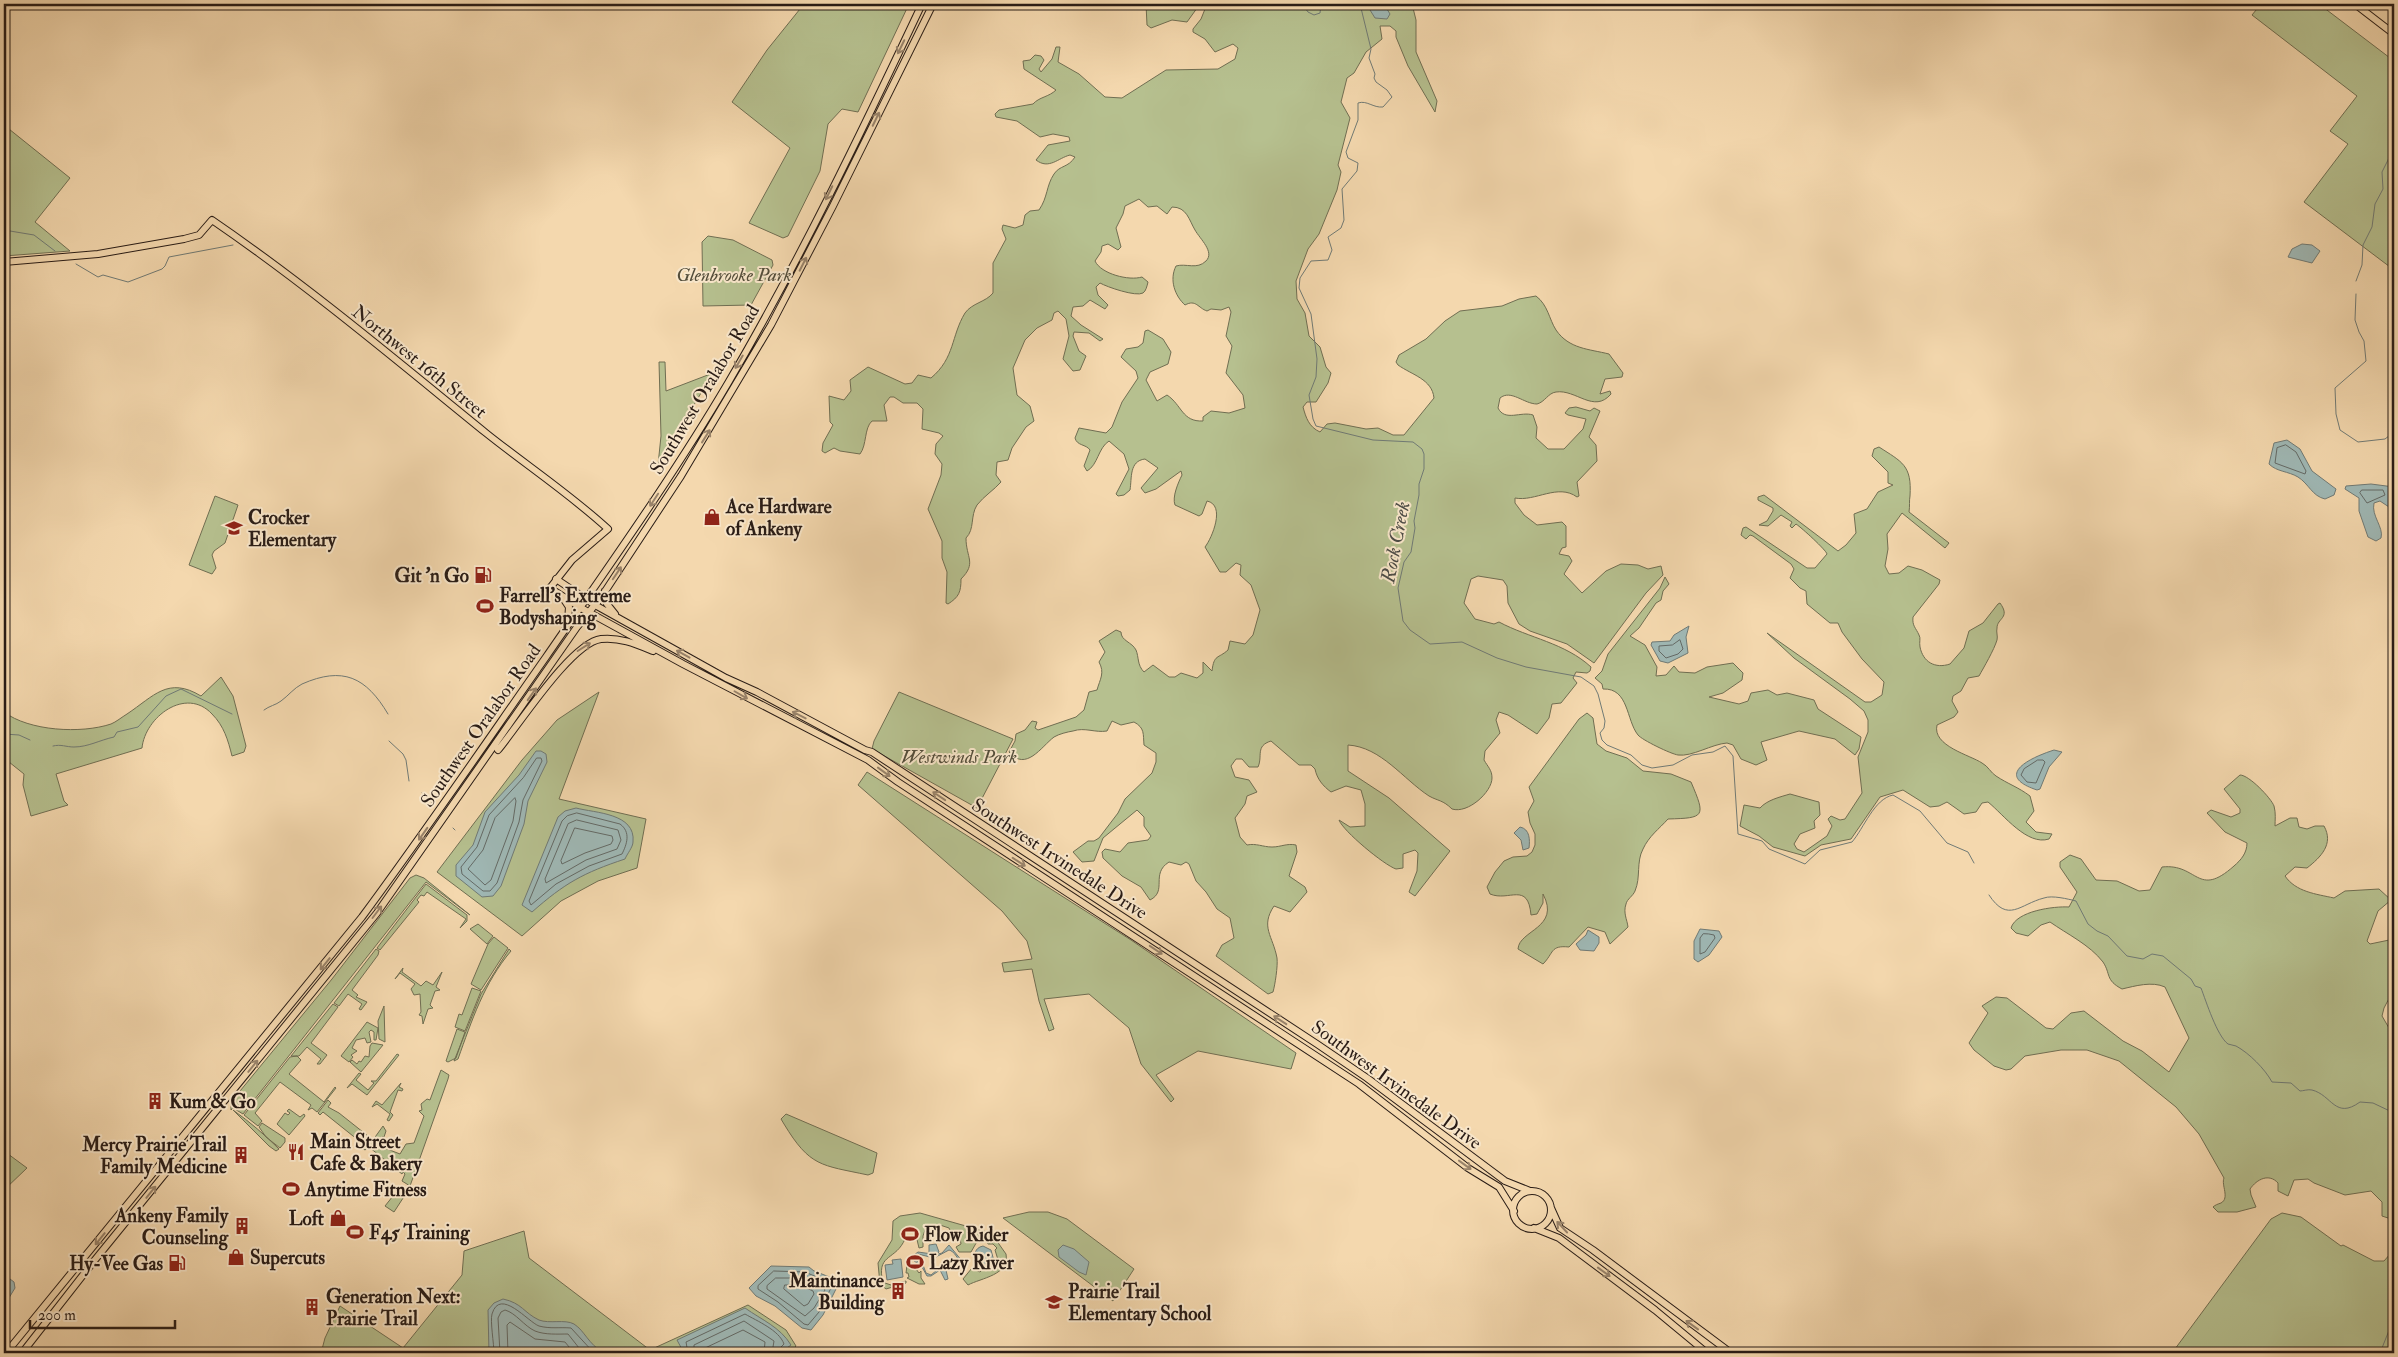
<svg xmlns="http://www.w3.org/2000/svg" width="2398" height="1357" font-family="'IM FELL Double Pica',serif">
  <style>
    .green { fill: #b6c08f; stroke: #706e52 }
    .water { fill: #9fb8b5; stroke: #707a75; fill-rule: evenodd }
    .lines { fill: none; stroke-linecap: round; stroke-linejoin: round }
    .shore { stroke: #646a66; stroke-width: 1 }
    .stream { stroke: #707a75; stroke-width: 1 }
    .major-casing { stroke: #291c16; stroke-width: 8 }
    .major { stroke: #f4d8ae; stroke-width: 6 }
    .oneway { stroke: #99836a }
    .labels { text-anchor: middle; stroke-width: 4; stroke-linejoin: round; paint-order: stroke }
    .park-label { font-size: 19px; font-style: italic; fill: #534d3a; stroke: #f8e6ca }
    .street-label { font-size: 19px; fill: #291c16; stroke: #f8e6ca }
    .poi-label { font-size: 19px; font-weight: bold; fill: #291c16; stroke: #f8e6ca; text-anchor: start }
    .water-label { font-size: 20px; font-style: italic; fill: #4c4b46; stroke: #f8e6ca }
  </style>
  <rect width="100%" height="100%" fill="#f4d8ae"/>
  <filter id="stains"><feTurbulence type="fractalNoise" baseFrequency=".004" numOctaves="4"/><feColorMatrix values="0 0 0 0 .2 0 0 0 0 .09 0 0 0 0 .02 0 0 0 .5 -.17"/></filter>
  <radialGradient id="worn" r=".72"><stop offset=".6" stop-color="#630" stop-opacity="0"/><stop offset="1" stop-color="#630" stop-opacity=".3"/></radialGradient>
  <path class="green" d="M 804,4 L 909,4 L 858,112 L 842,109 L 828,124 L 820,171 L 788,236 L 783,238 L 749,223 L 790,148 L 732,102 L 767,50 Z
    M 1146,4 L 1200,4 L 1187,22 L 1172,20 L 1151,28 L 1147,25 Z
    M 1207,4 L 1412,4 L 1416,20 L 1416,52 L 1437,101 L 1435,112 L 1408,66 L 1396,37 L 1396,31 L 1390,26 L 1380,26 L 1382,39 L 1366,52 L 1354,73 L 1347,78 L 1341,102 L 1350,118 L 1338,165 L 1341,172 L 1337,190 L 1319,234 L 1308,249 L 1296,281 L 1297,299 L 1305,313 L 1309,336 L 1320,347 L 1326,367 L 1331,373 L 1328,383 L 1316,402 L 1307,402 L 1303,407 C 1306,418 1309,427 1320,432 L 1327,424 L 1335,423 L 1366,429 L 1378,428 L 1393,435 L 1404,435 L 1434,398 C 1432,379 1412,375 1398,365 L 1396,362 L 1399,355 L 1426,339 L 1445,321 L 1460,311 L 1502,306 L 1519,299 L 1536,296 C 1548,305 1549,319 1556,330 C 1569,349 1589,349 1609,354 L 1623,373 L 1622,377 L 1605,379 L 1600,394 L 1610,391 L 1611,394 C 1594,414 1576,389 1556,392 C 1548,393 1545,402 1537,404 C 1524,404 1511,389 1500,398 L 1498,408 C 1505,422 1521,411 1533,415 L 1537,427 L 1536,438 L 1548,449 L 1564,449 L 1583,429 L 1586,419 L 1568,415 L 1565,413 L 1569,408 L 1576,407 L 1590,411 L 1594,408 L 1600,411 L 1589,437 L 1596,445 L 1597,461 L 1577,482 L 1579,496 L 1577,497 C 1558,483 1535,502 1515,498 L 1515,503 L 1524,515 L 1537,525 L 1562,522 L 1566,526 L 1566,547 L 1562,548 L 1559,554 L 1569,556 L 1572,561 L 1564,574 L 1582,593 L 1606,571 L 1621,564 L 1638,565 L 1648,569 L 1661,566 L 1663,575 L 1646,593 L 1594,663 L 1567,644 L 1530,631 L 1519,624 L 1508,603 L 1507,586 L 1503,580 L 1478,576 L 1471,579 L 1464,603 L 1475,619 L 1494,624 L 1499,622 C 1529,638 1565,643 1591,667 L 1590,671 L 1587,673 L 1576,672 L 1573,678 L 1577,683 L 1561,703 L 1552,704 L 1549,718 L 1537,734 L 1508,715 L 1499,712 L 1496,720 L 1500,733 L 1485,751 L 1484,760 C 1488,767 1492,770 1492,778 C 1492,792 1468,814 1452,809 C 1443,800 1438,801 1429,796 C 1403,779 1381,747 1348,745 L 1348,771 L 1389,798 L 1450,851 L 1415,896 L 1409,892 L 1417,871 L 1418,853 L 1415,850 L 1403,854 L 1403,868 L 1396,869 C 1384,865 1343,831 1339,820 L 1350,827 L 1365,826 L 1365,804 L 1361,790 L 1346,786 L 1331,792 C 1323,786 1317,779 1315,769 L 1311,765 L 1299,765 L 1271,741 C 1255,746 1263,756 1258,767 L 1249,767 L 1242,759 L 1236,759 L 1231,766 L 1235,777 L 1249,780 L 1257,792 L 1247,796 L 1245,804 L 1235,818 L 1240,837 L 1247,845 C 1256,843 1263,847 1272,847 C 1281,847 1287,843 1296,845 L 1297,852 L 1289,876 L 1305,887 L 1307,892 L 1290,912 L 1274,906 C 1260,927 1273,936 1277,958 C 1278,966 1275,985 1273,992 L 1268,994 L 1216,956 L 1222,945 L 1234,938 L 1230,918 L 1217,909 L 1206,892 L 1196,881 L 1189,864 L 1186,862 L 1181,865 L 1169,862 C 1150,874 1168,891 1150,900 L 1141,887 L 1122,876 L 1103,858 L 1102,852 L 1105,849 L 1120,852 L 1128,843 L 1148,840 L 1151,836 L 1144,826 L 1144,817 L 1137,810 L 1103,838 L 1094,861 L 1082,862 L 1073,852 L 1088,841 L 1094,841 L 1099,838 L 1118,813 L 1125,799 L 1152,773 L 1156,762 L 1156,753 L 1144,745 C 1143,734 1145,728 1134,722 L 1121,725 L 1112,721 L 1107,731 C 1095,733 1085,727 1073,731 C 1067,732 1059,734 1054,737 C 1041,747 1026,772 1009,752 L 1015,741 L 1016,734 L 1025,730 L 1032,721 L 1037,722 L 1035,728 L 1038,730 L 1076,717 L 1084,710 L 1089,692 L 1097,690 C 1100,679 1105,673 1099,662 L 1105,652 L 1099,641 L 1116,630 L 1121,632 C 1121,641 1132,642 1136,650 C 1139,657 1137,665 1144,672 L 1153,665 L 1169,677 L 1175,677 L 1181,673 L 1197,678 L 1203,673 L 1203,662 L 1212,671 C 1214,654 1218,659 1228,650 L 1230,641 L 1245,644 L 1253,635 L 1260,610 L 1251,585 L 1240,575 L 1241,565 L 1236,563 L 1226,572 L 1220,572 L 1205,547 C 1212,538 1226,505 1207,501 L 1202,514 L 1199,516 L 1175,505 C 1172,497 1178,483 1182,475 L 1181,471 L 1156,489 L 1145,493 L 1141,488 L 1158,468 L 1145,459 C 1129,461 1132,478 1130,490 L 1124,495 L 1118,496 L 1116,494 L 1129,469 L 1124,454 L 1109,441 C 1098,448 1098,465 1087,471 L 1084,466 L 1090,450 C 1086,444 1077,446 1075,438 L 1079,428 L 1106,433 L 1112,427 L 1122,402 L 1138,378 L 1136,371 L 1121,357 L 1126,349 L 1138,347 L 1143,343 L 1145,331 L 1148,330 L 1163,339 L 1171,352 L 1168,364 L 1150,372 L 1146,380 L 1157,401 L 1167,395 C 1182,405 1182,422 1203,421 L 1203,417 L 1211,411 L 1229,413 L 1245,408 L 1243,395 L 1226,373 L 1232,346 L 1226,336 L 1231,312 L 1229,307 L 1221,310 L 1211,309 L 1207,311 C 1198,308 1196,299 1185,305 C 1175,296 1169,280 1176,266 C 1186,263 1197,270 1206,261 C 1215,252 1200,239 1195,230 C 1189,220 1187,207 1172,207 L 1167,214 L 1157,206 L 1148,207 L 1139,199 L 1125,206 L 1123,214 L 1116,228 L 1121,247 L 1118,250 L 1108,244 L 1102,246 L 1101,252 L 1095,261 C 1101,274 1129,281 1142,277 L 1148,282 C 1147,286 1146,291 1143,293 C 1136,297 1107,287 1100,283 L 1096,287 L 1098,295 L 1108,305 L 1105,309 L 1090,300 L 1083,306 L 1073,307 L 1071,316 L 1081,325 L 1103,339 L 1100,341 L 1089,333 L 1074,332 L 1073,336 L 1079,351 L 1086,356 L 1080,370 L 1073,371 L 1063,359 L 1069,336 L 1066,319 L 1058,311 L 1054,313 L 1052,320 L 1037,328 L 1025,340 L 1013,368 L 1017,395 L 1030,406 L 1034,421 L 1026,427 L 1012,448 L 1008,460 L 997,462 L 996,475 L 1001,482 C 994,490 984,496 977,505 C 970,516 975,529 966,538 C 966,558 977,563 961,579 C 961,592 959,597 948,604 L 946,603 L 947,572 L 942,558 L 942,541 L 928,509 L 941,475 L 942,464 L 935,454 L 936,444 L 943,436 L 939,433 L 922,429 L 923,409 L 917,403 L 903,403 L 894,397 L 890,397 L 884,405 L 887,421 L 872,421 C 864,428 867,445 860,454 L 840,451 L 834,448 L 825,453 L 822,451 L 823,443 L 833,425 L 830,422 L 829,396 L 844,400 L 851,391 L 850,380 L 868,367 L 905,384 L 912,383 L 918,375 L 931,378 C 955,358 951,336 965,313 C 972,303 986,302 993,293 L 993,263 L 1006,239 L 1002,229 L 1003,225 L 1015,228 L 1023,225 L 1025,215 L 1030,211 L 1039,210 C 1048,197 1046,186 1054,174 C 1060,165 1068,168 1075,157 L 1070,155 C 1058,158 1049,170 1036,160 L 1048,145 L 1070,141 L 1069,137 L 1053,134 L 1040,137 L 1017,121 L 996,117 L 995,114 L 999,110 L 1033,104 C 1039,97 1049,97 1056,90 L 1024,69 L 1023,61 L 1030,60 L 1035,55 L 1041,56 L 1044,60 L 1039,69 L 1041,72 L 1052,59 L 1056,47 L 1060,47 L 1058,62 L 1079,74 L 1105,97 L 1122,98 L 1166,70 L 1218,69 L 1235,59 L 1238,48 L 1233,44 L 1215,52 L 1205,39 L 1193,32 L 1193,29 L 1201,19 Z
    M 2261,4 L 2319,4 L 2394,61 L 2394,270 L 2304,202 L 2348,144 L 2330,131 L 2357,96 L 2252,15 Z
    M 4,125 L 70,178 L 35,222 L 70,251 L 4,256 Z
    M 708,236 L 733,240 L 772,260 L 773,265 L 751,305 L 703,306 L 702,242 Z
    M 659,362 L 665,362 L 666,391 L 713,373 L 658,465 L 661,436 Z
    M 1879,447 C 1902,462 1912,465 1910,496 C 1909,501 1910,506 1909,512 L 1949,543 L 1945,548 L 1902,513 L 1887,534 L 1888,549 L 1885,566 L 1889,574 L 1899,573 L 1908,566 L 1922,570 L 1940,580 L 1939,584 L 1913,617 C 1912,626 1916,628 1919,635 C 1921,638 1919,642 1920,647 C 1923,662 1935,669 1950,664 L 1964,648 L 1969,631 L 1983,623 L 1998,604 L 2000,603 C 2011,618 1997,618 1997,628 C 1996,632 1998,636 1997,640 C 1994,650 1984,667 1979,676 L 1968,678 L 1961,691 L 1953,696 L 1952,701 L 1958,712 L 1954,717 L 1937,725 C 1932,746 1970,755 1982,763 C 1988,766 1991,773 1996,776 C 2008,784 2018,787 2030,796 L 2034,811 L 2026,822 L 2036,832 L 2052,834 L 2049,839 C 2027,846 2004,815 1988,802 L 1982,803 L 1976,812 L 1964,814 L 1947,802 L 1939,806 L 1930,807 L 1903,790 L 1880,797 L 1851,839 L 1821,845 L 1805,856 L 1773,847 L 1759,836 L 1740,826 L 1744,805 L 1760,808 C 1767,800 1780,797 1790,794 L 1815,801 L 1819,802 L 1820,815 L 1814,821 L 1815,828 L 1800,834 L 1794,844 L 1797,849 L 1804,852 L 1827,836 L 1832,826 L 1828,819 L 1831,816 L 1840,820 L 1845,819 L 1862,793 L 1858,757 L 1868,732 L 1868,720 L 1864,711 L 1850,699 L 1794,658 L 1767,633 L 1865,702 L 1871,702 L 1882,695 L 1884,682 L 1862,659 L 1842,632 L 1838,623 L 1830,623 L 1807,604 L 1806,591 L 1800,588 L 1790,578 L 1794,569 L 1791,564 L 1753,536 L 1750,535 L 1746,539 L 1741,535 L 1743,528 L 1746,527 L 1807,568 L 1815,568 L 1827,554 C 1826,550 1802,528 1796,524 L 1792,528 L 1790,526 L 1792,522 L 1781,515 L 1768,526 L 1759,525 L 1767,521 L 1773,511 L 1773,508 L 1758,500 L 1758,497 L 1764,495 L 1838,551 L 1846,545 L 1856,533 L 1854,514 L 1867,509 L 1878,492 L 1893,485 L 1888,483 L 1888,472 L 1872,456 L 1874,449 Z
    M 215,496 L 238,505 L 225,543 L 214,551 L 212,555 L 216,568 L 212,574 L 189,565 Z
    M 1665,577 L 1669,584 L 1663,591 L 1661,600 L 1656,603 L 1639,628 L 1630,636 L 1645,645 L 1657,667 L 1656,676 L 1666,675 L 1674,666 L 1679,672 L 1695,673 L 1707,667 L 1733,663 L 1743,673 L 1742,680 L 1723,693 L 1709,697 L 1739,704 L 1748,701 L 1751,693 L 1768,690 L 1777,695 L 1787,693 L 1814,700 L 1818,709 L 1861,737 L 1859,749 L 1855,755 L 1835,739 L 1799,731 L 1761,742 L 1767,760 L 1756,765 L 1741,759 L 1733,745 L 1727,743 C 1712,744 1692,757 1678,755 C 1671,754 1642,740 1638,735 C 1626,720 1629,688 1603,689 L 1602,684 L 1595,678 L 1602,671 L 1608,654 L 1660,588 Z
    M 221,677 L 233,696 L 246,746 L 244,752 L 232,756 C 228,740 224,726 212,714 C 186,686 145,717 142,748 L 56,774 L 64,801 L 68,805 L 31,816 L 23,785 L 24,774 L 4,758 L 4,712 C 29,731 81,734 111,724 C 116,722 122,717 127,714 C 154,696 168,676 201,696 Z
    M 599,692 L 559,799 L 646,819 L 637,868 L 598,881 L 561,901 L 522,936 L 437,872 L 522,760 L 557,720 Z
    M 899,692 L 1013,739 L 977,808 L 872,749 L 874,741 Z
    M 1587,713 L 1593,718 L 1597,744 L 1606,751 L 1627,758 L 1643,771 L 1671,774 L 1691,782 C 1706,817 1705,818 1668,819 C 1659,829 1649,836 1643,849 C 1636,862 1641,877 1635,891 C 1633,896 1627,899 1626,904 C 1623,913 1627,919 1628,927 L 1610,944 L 1605,932 L 1588,927 L 1569,947 C 1550,945 1554,953 1543,964 L 1518,949 C 1519,930 1561,928 1543,894 L 1543,903 L 1537,914 L 1531,915 C 1528,881 1509,902 1490,894 L 1487,887 L 1495,872 L 1504,861 L 1513,857 L 1527,856 L 1532,852 L 1535,845 L 1535,834 L 1530,823 L 1528,812 L 1534,801 L 1529,787 L 1579,719 Z
    M 867,772 L 1131,940 L 1296,1053 L 1291,1069 L 1198,1051 L 1156,1075 L 1174,1099 L 1171,1102 L 1141,1064 L 1129,1028 L 1089,994 L 1044,999 L 1054,1029 L 1049,1031 L 1039,1001 L 1032,969 L 1004,972 L 1002,963 L 1032,959 L 1027,941 L 1002,911 L 858,785 Z
    M 2240,775 C 2249,775 2271,798 2274,806 C 2276,813 2275,820 2275,826 L 2290,818 L 2297,818 L 2299,827 L 2307,829 L 2315,826 L 2324,826 C 2334,844 2321,857 2307,868 L 2295,867 L 2285,876 C 2296,892 2316,894 2334,898 L 2345,891 L 2379,889 L 2391,900 L 2378,911 L 2367,941 L 2370,944 L 2394,939 L 2394,989 L 2384,1008 L 2382,1016 L 2389,1028 L 2394,1027 L 2394,1220 L 2382,1216 L 2382,1202 L 2371,1191 L 2345,1195 L 2314,1183 L 2308,1179 L 2294,1180 L 2288,1196 L 2278,1191 L 2278,1183 C 2269,1173 2257,1179 2250,1189 L 2251,1195 L 2256,1207 L 2237,1212 L 2218,1212 L 2213,1207 C 2215,1205 2218,1204 2221,1203 C 2230,1198 2221,1185 2224,1178 L 2199,1134 L 2176,1107 L 2119,1061 L 2087,1050 L 2061,1050 L 2025,1056 L 2011,1069 L 2006,1070 L 1994,1066 L 1974,1050 L 1969,1043 L 1988,1013 L 1982,1006 L 1996,997 L 2007,998 L 2046,1028 L 2053,1029 L 2071,1013 L 2084,1011 L 2123,1041 L 2142,1051 L 2169,1072 L 2189,1038 L 2165,987 C 2152,981 2135,986 2122,989 C 2105,980 2111,974 2103,962 C 2090,945 2067,934 2050,922 L 2041,925 L 2028,936 L 2016,933 L 2011,928 C 2016,911 2054,906 2069,907 L 2077,892 L 2060,867 L 2060,862 L 2070,855 L 2081,859 L 2096,880 L 2117,881 L 2139,891 L 2150,890 L 2162,867 C 2198,863 2197,899 2234,866 C 2241,860 2247,853 2247,843 L 2225,832 L 2207,813 L 2211,810 L 2231,817 L 2240,813 L 2240,809 L 2224,789 Z
    M 416,875 L 424,878 L 470,915 L 426,882 L 243,1114 L 233,1108 L 231,1110 L 231,1102 L 332,979 L 410,878 Z
    M 426,884 L 467,915 L 467,921 L 460,928 L 466,919 L 427,892 L 424,896 L 421,895 L 417,900 L 419,902 L 380,950 L 377,948 Z
    M 478,924 L 493,936 L 487,944 L 470,929 Z
    M 494,937 L 508,948 L 481,990 L 471,984 L 488,944 Z
    M 376,949 L 379,951 L 378,955 L 352,990 L 358,995 L 356,997 L 367,1002 L 361,1010 L 359,1009 L 362,1004 L 348,994 L 339,1006 L 334,1003 Z
    M 509,949 L 511,951 C 484,983 472,1020 458,1059 L 454,1061 L 481,994 Z
    M 403,968 L 402,972 L 421,986 L 426,981 L 433,985 L 442,972 L 436,987 L 440,990 L 435,991 L 430,1005 L 433,1008 L 428,1009 L 423,1024 L 422,1016 L 419,1015 L 421,1012 L 420,994 L 414,995 L 411,989 L 415,984 L 400,973 L 395,979 Z
    M 472,988 L 481,991 L 465,1031 L 455,1027 L 459,1014 L 462,1015 Z
    M 333,1004 L 338,1007 L 311,1043 L 327,1055 L 320,1064 L 317,1064 L 321,1059 L 307,1047 L 299,1056 L 291,1056 Z
    M 384,1006 L 385,1042 L 379,1039 L 378,1021 Z
    M 367,1022 L 378,1028 L 376,1040 L 374,1040 L 374,1032 L 371,1030 L 369,1032 L 371,1042 L 367,1043 L 365,1038 L 356,1040 L 352,1048 L 357,1051 L 351,1055 L 353,1057 L 349,1062 L 341,1056 Z
    M 457,1029 L 465,1032 L 456,1058 L 448,1062 L 446,1061 Z
    M 372,1043 L 383,1045 L 361,1072 L 350,1062 L 352,1060 L 357,1064 L 359,1061 L 361,1062 L 365,1056 L 369,1057 L 370,1046 Z
    M 397,1054 L 399,1055 L 367,1095 L 352,1084 L 347,1088 L 359,1073 L 361,1074 L 356,1080 L 368,1090 L 374,1083 L 371,1081 L 376,1081 Z
    M 297,1056 L 301,1060 L 289,1074 L 324,1102 L 335,1087 L 336,1088 L 317,1112 L 312,1108 L 308,1110 L 311,1105 L 280,1082 L 255,1113 L 262,1121 L 258,1126 L 244,1115 L 290,1057 Z
    M 441,1070 L 449,1075 L 448,1079 L 410,1186 L 402,1181 L 405,1174 L 403,1172 L 402,1174 L 369,1147 L 365,1150 L 362,1148 L 363,1144 L 323,1112 L 320,1115 L 318,1113 L 328,1100 L 331,1103 L 328,1107 L 339,1113 L 373,1140 L 383,1126 L 386,1131 L 384,1137 L 382,1137 L 381,1139 L 384,1140 L 382,1147 L 400,1154 L 406,1144 L 414,1143 L 424,1116 L 419,1111 L 422,1110 L 421,1104 L 427,1099 L 430,1100 Z
    M 401,1083 L 399,1087 L 403,1089 L 402,1091 L 398,1090 L 390,1112 L 393,1115 L 389,1121 L 387,1120 L 390,1114 L 377,1104 L 372,1107 L 376,1101 L 382,1105 Z
    M 289,1109 L 300,1117 L 304,1114 L 305,1116 L 289,1135 L 277,1124 L 285,1113 L 288,1115 L 290,1113 L 287,1111 Z
    M 233,1110 C 250,1122 265,1135 279,1149 L 276,1151 L 269,1146 Z
    M 786,1114 L 877,1153 L 873,1173 L 868,1175 C 821,1165 810,1167 784,1124 L 781,1119 Z
    M 262,1123 L 285,1138 L 285,1142 L 280,1148 L 266,1137 L 259,1127 Z
    M 4,1151 L 27,1168 L 4,1190 Z
    M 400,1186 L 407,1192 L 394,1212 L 385,1206 L 397,1191 L 395,1187 Z
    M 1029,1212 L 1048,1212 L 1067,1219 L 1134,1269 L 1113,1301 L 1003,1218 Z
    M 920,1213 L 987,1232 L 994,1237 L 1006,1254 C 1010,1275 981,1278 968,1285 L 963,1279 L 972,1268 L 980,1272 L 985,1267 L 986,1269 L 994,1266 L 996,1267 L 999,1263 L 995,1250 L 997,1248 L 993,1244 L 988,1244 L 984,1237 L 979,1238 L 971,1252 L 959,1252 L 956,1247 L 961,1244 L 960,1238 L 954,1238 L 949,1228 L 940,1225 L 925,1230 L 923,1236 L 923,1247 L 919,1248 L 914,1227 L 905,1228 C 905,1231 906,1236 905,1239 C 896,1260 878,1254 882,1278 L 884,1279 L 885,1283 L 891,1285 L 906,1281 L 906,1283 L 886,1289 L 880,1284 L 878,1263 L 892,1240 L 893,1221 L 900,1216 Z
    M 2282,1213 L 2301,1217 L 2341,1246 L 2343,1245 L 2374,1261 L 2384,1261 L 2391,1253 L 2394,1243 L 2394,1353 L 2172,1353 L 2271,1219 Z
    M 524,1231 L 529,1258 L 650,1350 L 748,1305 L 786,1330 L 796,1346 L 790,1353 L 321,1353 L 325,1338 L 340,1306 L 403,1348 L 462,1275 L 464,1251 Z
    M 911,1264 L 917,1267 L 916,1269 L 919,1273 L 921,1271 L 921,1278 L 925,1284 L 919,1284 L 907,1278 L 909,1277 L 908,1273 L 906,1273 L 907,1265 Z"/>
  <path class="water" d="M 1372,4 L 1385,6 L 1390,14 L 1387,19 L 1375,18 L 1370,10 Z
    M 2302,244 L 2312,245 L 2320,251 L 2312,263 L 2288,257 L 2292,249 Z
    M 2287,440 L 2300,449 L 2312,471 L 2336,489 L 2334,495 L 2325,499 C 2312,496 2309,484 2298,477 C 2288,471 2277,472 2269,464 L 2274,443 Z
    M 2371,484 L 2394,487 L 2394,491 L 2390,493 L 2394,495 L 2394,505 L 2389,507 L 2380,501 L 2374,503 C 2371,516 2384,527 2381,538 L 2376,541 L 2368,537 L 2359,511 L 2359,498 L 2345,489 L 2346,486 Z
    M 1689,626 L 1686,637 L 1688,653 L 1668,663 L 1660,661 L 1651,645 L 1652,642 L 1670,641 L 1674,635 Z
    M 2054,750 L 2062,752 L 2049,767 L 2040,789 L 2037,790 C 1992,775 2032,757 2054,750 Z
    M 536,751 L 541,751 L 546,754 L 547,762 L 528,801 L 524,824 L 501,886 L 493,896 L 482,897 L 456,876 L 456,865 L 473,845 L 485,812 L 519,775 Z
    M 576,808 C 595,813 636,813 633,842 C 633,847 627,854 625,859 C 583,873 565,883 532,912 L 522,905 L 558,817 L 565,811 Z
    M 1520,827 C 1530,829 1530,840 1529,848 L 1523,850 L 1521,840 L 1514,833 Z
    M 1700,929 L 1719,931 L 1722,937 L 1709,955 L 1698,962 L 1694,959 L 1694,941 Z
    M 1588,930 L 1599,937 L 1599,943 L 1594,951 L 1580,950 L 1576,944 L 1586,935 Z
    M 936,1244 L 939,1252 L 935,1255 L 942,1253 L 949,1245 L 962,1261 L 959,1268 L 946,1270 L 948,1279 L 945,1280 L 940,1270 L 931,1276 L 927,1276 L 922,1267 L 913,1260 L 914,1255 L 918,1252 L 932,1254 L 929,1253 L 929,1245 ZM 949,1250 C 954,1251 960,1260 959,1265 L 943,1265 L 931,1275 L 926,1273 L 923,1265 L 915,1260 L 918,1254 L 934,1258 Z
    M 1063,1245 L 1074,1249 L 1089,1262 L 1086,1275 L 1079,1272 L 1059,1257 L 1058,1250 Z
    M 983,1246 L 991,1250 L 994,1261 L 979,1266 L 976,1263 C 974,1255 974,1248 983,1246 Z
    M 901,1259 L 903,1277 L 887,1280 L 885,1265 L 893,1264 L 892,1260 Z
    M 771,1266 L 809,1267 L 814,1271 L 840,1281 L 823,1315 L 811,1330 L 802,1328 L 775,1306 L 756,1296 L 749,1288 Z
    M 10,1279 L 14,1282 L 15,1288 L 4,1306 L 4,1280 Z
    M 503,1299 C 522,1303 524,1313 539,1320 C 549,1324 565,1319 574,1324 C 585,1331 588,1344 604,1353 L 489,1353 L 488,1310 L 494,1303 Z
    M 745,1308 C 762,1320 780,1327 791,1345 L 780,1353 L 684,1353 L 677,1340 Z"/>
  <g class="lines">
    <path class="shore" d="M 2286,445 L 2296,452 L 2306,471 L 2305,474 L 2275,463 L 2277,448 Z
      M 2362,490 L 2383,490 L 2385,495 L 2367,503 L 2360,493 Z
      M 1680,640 L 1683,649 L 1678,654 L 1666,658 L 1659,651 L 1659,646 L 1672,645 Z
      M 537,758 L 541,758 L 542,761 L 523,800 L 519,822 L 497,883 L 490,891 L 483,891 L 462,874 L 461,867 L 477,847 L 489,815 L 523,778 Z
      M 2038,760 L 2043,760 L 2045,762 L 2036,783 L 2027,782 L 2021,775 L 2024,769 Z
      M 515,798 L 516,801 L 513,821 L 491,880 L 485,885 L 468,869 L 483,850 L 495,818 Z
      M 577,813 L 620,824 C 631,832 627,844 622,854 L 589,866 L 556,884 L 531,905 L 529,901 L 562,821 L 567,816 Z
      M 577,820 L 618,830 L 621,840 L 617,849 L 586,860 L 546,883 L 545,879 L 568,824 Z
      M 575,828 L 612,836 L 613,840 L 611,844 L 585,853 L 562,864 L 561,861 Z
      M 1709,934 L 1714,935 L 1715,938 L 1705,952 L 1700,954 L 1700,938 L 1703,934 Z
      M 774,1271 L 805,1272 L 833,1284 L 819,1312 L 808,1325 L 804,1324 L 778,1302 L 758,1289 L 758,1286 Z
      M 776,1278 L 803,1278 L 823,1287 L 825,1290 L 814,1308 L 805,1316 L 767,1289 L 767,1286 Z
      M 785,1285 L 800,1285 L 813,1291 L 814,1294 L 808,1304 L 804,1306 L 784,1289 Z
      M 494,1353 C 494,1344 490,1321 492,1314 C 500,1287 528,1322 539,1326 C 550,1329 560,1327 571,1328 L 594,1353
      M 500,1353 L 498,1318 L 501,1312 L 505,1310 C 516,1313 524,1326 535,1331 C 545,1335 558,1334 568,1334 L 583,1353
      M 508,1353 L 507,1325 L 510,1322 L 535,1339 L 565,1342 L 574,1353
      M 688,1353 L 686,1342 L 745,1314 C 757,1321 779,1330 784,1344 L 779,1349 L 778,1353
      M 694,1353 L 694,1345 L 744,1321 L 774,1341 L 772,1353
      M 701,1353 L 703,1349 L 743,1330 L 765,1342 L 764,1353"/>
    <path class="stream" d="M 1302,4 L 1308,12 L 1314,15 L 1320,13 L 1321,4
      M 1360,4 L 1371,49 L 1369,58 L 1375,74 L 1374,78 L 1376,82 L 1387,90 L 1392,97 L 1383,107 C 1373,108 1367,100 1358,103 L 1358,120 L 1346,152 L 1348,158 L 1358,163 L 1357,171 L 1342,189 L 1344,220 L 1341,228 L 1328,237 L 1332,250 L 1328,260 L 1311,261 L 1300,278 L 1299,288 L 1311,314 L 1317,359 L 1316,377 L 1309,395 L 1313,419 L 1316,426 L 1373,440 L 1413,442 L 1422,449 L 1424,454 L 1424,469 L 1419,484 L 1419,495 L 1414,521 L 1415,528 L 1411,552 L 1404,562 L 1398,588 L 1403,621 L 1410,630 L 1430,644 L 1462,642 L 1497,658 L 1526,667 L 1581,677 L 1594,686 L 1598,694 L 1605,721 L 1604,728 L 1600,733 L 1602,740 L 1607,745 L 1631,755 L 1642,765 L 1652,768 L 1673,765 L 1692,755 L 1713,752 L 1725,746 L 1733,756 L 1738,834 L 1762,841 L 1769,849 L 1805,864 L 1820,850 L 1852,842 C 1864,828 1874,799 1893,795 L 1920,811 L 1947,843 L 1968,852 L 1974,863
      M 4,230 L 34,235 L 55,251
      M 76,264 L 98,277 L 103,275 L 128,282 L 162,269 L 165,266 L 169,257 L 233,245
      M 2356,281 L 2362,265 L 2363,245 L 2372,227 L 2375,204 L 2383,189 L 2382,172 L 2394,148
      M 2356,294 L 2355,320 L 2359,332 L 2364,341 L 2366,361 L 2335,388 L 2336,414 L 2340,430 L 2358,442 L 2385,439 L 2394,432
      M 264,710 C 269,706 276,705 281,701 C 288,696 294,688 302,684 C 343,666 366,677 388,714
      M 4,734 L 19,735 L 30,740
      M 389,741 L 403,754 L 406,760 L 409,781
      M 53,746 C 61,744 66,747 74,747 C 88,747 100,740 114,737 L 117,732 L 138,727 L 166,696 L 181,689 L 232,714
      M 422,793 L 432,803
      M 453,828 L 455,830
      M 1989,895 C 2008,924 2020,904 2044,898 C 2052,895 2068,899 2076,901 L 2088,924 L 2097,931 L 2108,936 L 2127,956 L 2143,959 L 2152,954 L 2163,956 L 2191,979 L 2195,986 L 2201,988 C 2206,1001 2217,1036 2228,1044 C 2231,1045 2233,1045 2236,1046 C 2249,1053 2265,1069 2272,1082 L 2291,1083 L 2300,1091 C 2303,1091 2308,1089 2312,1090 C 2332,1095 2335,1120 2360,1102 L 2373,1103 L 2394,1113
      M 2380,1353 L 2394,1318"/>
    <g class="major-casing">
      <path id="major" d="M 2355,4 L 2394,34
        M 4,262 L 98,254 L 184,239 L 199,235 L 212,220 C 307,285 396,360 486,433 C 526,465 570,494 608,529 L 572,560 L 550,588 L 581,608 L 683,664 L 868,760 L 898,782 L 1359,1084 L 1468,1168 L 1499,1187 L 1514,1211
        M 556,579 L 595,605 L 726,678 L 757,692 L 865,750 L 872,752 L 1317,1044 L 1367,1078 L 1505,1181 L 1530,1191
        M 605,591 L 607,604 L 615,614
        M 563,598 L 569,607 L 568,621
        M 498,750 C 519,725 571,643 601,639 C 620,637 636,644 653,651
        M1513 1210a19 19 0 1 1 38 0a19 19 0 1 1-38 0Z
        M 1551,1208 L 1560,1228 L 1593,1250 L 1731,1353
        M 1534,1228 L 1559,1238 L 1655,1310 L 1707,1353
        M 6,1353 L 362,917 C 425,832 485,744 546,657 C 608,567 672,478 728,383 C 799,262 862,131 922,4
        M 22,1353 L 94,1261 L 377,913 L 577,627 L 602,596 L 681,476 L 771,325 L 833,206 L 933,4"/>
    </g>
    <use href="#major" class="major"/>
  </g>
  <defs><path id="oneway-shaft" d="M-6 0H5M1.5-3L5.5 0L1.5 3" fill="none" stroke-width="1.6" stroke-linecap="round" stroke-linejoin="round" transform="scale(1.25)"/></defs>
  <g class="oneway">
    <use href="#oneway-shaft" transform="translate(901 47) rotate(116)"/>
    <use href="#oneway-shaft" transform="translate(876 119) rotate(-64)"/>
    <use href="#oneway-shaft" transform="translate(829 193) rotate(116)"/>
    <use href="#oneway-shaft" transform="translate(803 264) rotate(-63)"/>
    <use href="#oneway-shaft" transform="translate(739 362) rotate(120)"/>
    <use href="#oneway-shaft" transform="translate(706 436) rotate(-58)"/>
    <use href="#oneway-shaft" transform="translate(654 500) rotate(123)"/>
    <use href="#oneway-shaft" transform="translate(617 573) rotate(-56)"/>
    <use href="#oneway-shaft" transform="translate(584 647) rotate(-32)"/>
    <use href="#oneway-shaft" transform="translate(683 654) rotate(-151)"/>
    <use href="#oneway-shaft" transform="translate(532 694) rotate(-55)"/>
    <use href="#oneway-shaft" transform="translate(741 695) rotate(30)"/>
    <use href="#oneway-shaft" transform="translate(799 715) rotate(-153)"/>
    <use href="#oneway-shaft" transform="translate(884 772) rotate(36)"/>
    <use href="#oneway-shaft" transform="translate(939 796) rotate(-146)"/>
    <use href="#oneway-shaft" transform="translate(423 834) rotate(125)"/>
    <use href="#oneway-shaft" transform="translate(1019 862) rotate(33)"/>
    <use href="#oneway-shaft" transform="translate(377 912) rotate(-53)"/>
    <use href="#oneway-shaft" transform="translate(1156 950) rotate(34)"/>
    <use href="#oneway-shaft" transform="translate(325 964) rotate(129)"/>
    <use href="#oneway-shaft" transform="translate(1280 1020) rotate(-147)"/>
    <use href="#oneway-shaft" transform="translate(253 1066) rotate(-51)"/>
    <use href="#oneway-shaft" transform="translate(1465 1165) rotate(36)"/>
    <use href="#oneway-shaft" transform="translate(151 1192) rotate(-51)"/>
    <use href="#oneway-shaft" transform="translate(1562 1227) rotate(-133)"/>
    <use href="#oneway-shaft" transform="translate(100 1239) rotate(129)"/>
    <use href="#oneway-shaft" transform="translate(1604 1272) rotate(36)"/>
    <use href="#oneway-shaft" transform="translate(1692 1325) rotate(-144)"/>
  </g>
  <defs>
    <g id="shop-bare" transform="scale(1.35)"><path d="M-5-2.5h2.3a2.7 3.5 0 0 1 5.4 0H5L5.5 6h-11ZM-1.5-2.5h3a1.5 2.3 0 0 0-3 0Z" fill="#8f2418" stroke="#f8e6ca" stroke-width="2.5" paint-order="stroke"/></g>
    <g id="school-bare" transform="scale(1.35)"><path d="M0-5L7-2L0 1L-7-2ZM-4 1L0 2.5L4 1V4Q0 6-4 4Z" fill="#8f2418" stroke="#f8e6ca" stroke-width="2.5" paint-order="stroke"/></g>
    <g id="fuel-bare" transform="scale(1.35)"><path d="M-5.5-6h7V0h2V4h1.3V-2.5L3-4.5l.8-.8L6-3V5H2.5V1h-1V6h-7ZM-4.2-4.7v3.2H.2V-4.7Z" fill="#8f2418" stroke="#f8e6ca" stroke-width="2.5" paint-order="stroke"/></g>
    <g id="stadium-bare" transform="scale(1.35)"><path d="M0-5a6.5 5 0 1 0 0 10a6.5 5 0 1 0 0-10ZM-3.5-1.8h7v3.6h-7Z" fill="#8f2418" stroke="#f8e6ca" stroke-width="2.5" paint-order="stroke"/></g>
    <g id="building-bare" transform="scale(1.35)"><path d="M-4-6H4V6H1V3H-1V6H-4ZM-2.5-4.3h1.7v1.8h-1.7ZM.8-4.3h1.7v1.8H.8ZM-2.5-1h1.7V.8h-1.7ZM.8-1h1.7V.8H.8Z" fill="#8f2418" stroke="#f8e6ca" stroke-width="2.5" paint-order="stroke"/></g>
    <g id="restaurant-bare" transform="scale(1.35)"><path d="M-5-6h1v4h1v-4h1v4h1v-4h1v5L-1.5 .5V6h-2V.5L-5-1ZM5-6V6H3V1.5H1.5Q1.5-4 5-6Z" fill="#8f2418" stroke="#f8e6ca" stroke-width="2.5" paint-order="stroke"/></g>
  </defs>
  <g fill-rule="evenodd">
    <use href="#shop-bare" x="712" y="517"/>
    <use href="#school-bare" x="234" y="528"/>
    <use href="#fuel-bare" x="483" y="575"/>
    <use href="#stadium-bare" x="485" y="606"/>
    <use href="#building-bare" x="155" y="1101"/>
    <use href="#restaurant-bare" x="296" y="1152"/>
    <use href="#building-bare" x="241" y="1155"/>
    <use href="#stadium-bare" x="291" y="1189"/>
    <use href="#shop-bare" x="338" y="1218"/>
    <use href="#building-bare" x="242" y="1226"/>
    <use href="#stadium-bare" x="355" y="1232"/>
    <use href="#stadium-bare" x="910" y="1234"/>
    <use href="#shop-bare" x="236" y="1257"/>
    <use href="#stadium-bare" x="915" y="1262"/>
    <use href="#fuel-bare" x="177" y="1263"/>
    <use href="#building-bare" x="898" y="1291"/>
    <use href="#school-bare" x="1054" y="1302"/>
    <use href="#building-bare" x="312" y="1307"/>
  </g>
  <g class="labels">
    <g class="park-label">
      <text x="734" y="281">Glenbrooke Park</text>
      <text x="959" y="763">Westwinds Park</text>
    </g>
    <g class="street-label">
      <text transform="translate(420 361) rotate(39)" y="7">Northwest 16th Street</text>
      <text transform="translate(704 389) rotate(-59)" y="7">Southwest Oralabor Road</text>
      <text transform="translate(480 725) rotate(-55)" y="7">Southwest Oralabor Road</text>
      <text transform="translate(1060 858) rotate(33)" y="7">Southwest Irvinedale Drive</text>
      <text transform="translate(1397 1084) rotate(36)" y="7">Southwest Irvinedale Drive</text>
    </g>
    <g class="poi-label">
      <text x="726" y="513">Ace Hardware<tspan x="726" dy="22">of Ankeny</tspan></text>
      <text x="248" y="524">Crocker<tspan x="248" dy="22">Elementary</tspan></text>
      <text x="469" y="582" text-anchor="end">Git 'n Go</text>
      <text x="499" y="602">Farrell's Extreme<tspan x="499" dy="22">Bodyshaping</tspan></text>
      <text x="169" y="1108">Kum &amp; Go</text>
      <text x="310" y="1148">Main Street<tspan x="310" dy="22">Cafe &amp; Bakery</tspan></text>
      <text x="227" y="1151" text-anchor="end">Mercy Prairie Trail<tspan x="227" dy="22">Family Medicine</tspan></text>
      <text x="305" y="1196">Anytime Fitness</text>
      <text x="228" y="1222" text-anchor="end">Ankeny Family<tspan x="228" dy="22">Counseling</tspan></text>
      <text x="324" y="1225" text-anchor="end">Loft</text>
      <text x="369" y="1239">F45 Training</text>
      <text x="924" y="1241">Flow Rider</text>
      <text x="250" y="1264">Supercuts</text>
      <text x="929" y="1269">Lazy River</text>
      <text x="163" y="1270" text-anchor="end">Hy-Vee Gas</text>
      <text x="884" y="1287" text-anchor="end">Maintinance<tspan x="884" dy="22">Building</tspan></text>
      <text x="1068" y="1298">Prairie Trail<tspan x="1068" dy="22">Elementary School</tspan></text>
      <text x="326" y="1303">Generation Next:<tspan x="326" dy="22">Prairie Trail</tspan></text>
    </g>
    <g class="water-label">
      <text transform="translate(1395 542) rotate(-79)" y="7">Rock Creek</text>
    </g>
  </g>
  <rect width="2398" height="1357" fill="none" stroke="#f4d8ae" stroke-width="20"/>
  <rect x="5" y="5" width="2388" height="1347" fill="none" stroke="#291c16" stroke-width="2.5"/>
  <rect x="10" y="10" width="2378" height="1337" fill="none" stroke="#291c16"/>
  <path d="M30 1320v8h145v-8" fill="none" stroke="#291c16" stroke-width="2.5"/>
  <text x="38" y="1320" font-size="15" fill="#291c16" stroke="#f8e6ca" stroke-width="4" paint-order="stroke">200 m</text>
  <rect width="100%" height="100%" filter="url(#stains)"/>
  <rect width="100%" height="100%" fill="url(#worn)"/>
</svg>
